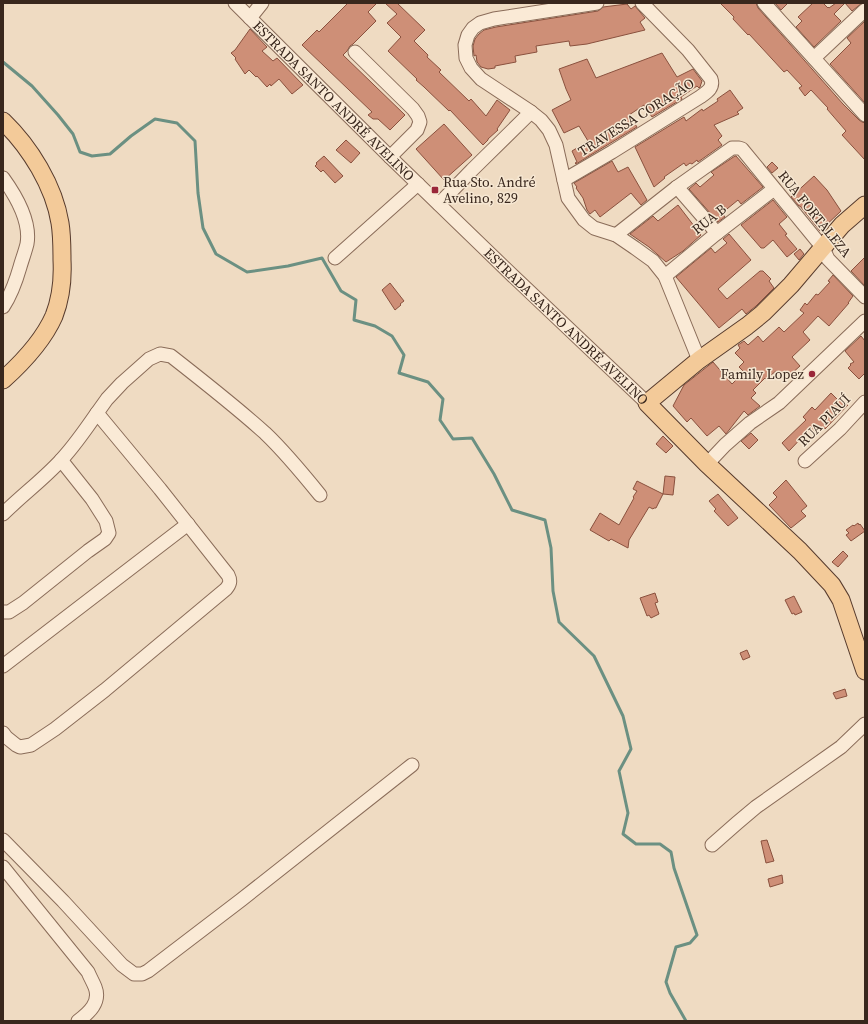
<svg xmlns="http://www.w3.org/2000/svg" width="868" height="1024" font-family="'Source Serif 4',serif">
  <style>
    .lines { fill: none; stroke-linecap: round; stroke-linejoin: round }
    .stream { stroke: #6b9082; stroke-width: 3 }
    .building { fill: #ce8f77; stroke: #8a513e }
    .minor-casing { stroke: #8a6c59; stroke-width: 15 }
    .major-casing { stroke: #573b2d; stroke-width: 19 }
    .minor { stroke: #faead6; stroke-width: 13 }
    .major { stroke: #f3ca99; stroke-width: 17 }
    .poi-dot { fill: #9a2739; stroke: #f6e7d2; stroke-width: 1.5 }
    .labels { text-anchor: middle; stroke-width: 3; stroke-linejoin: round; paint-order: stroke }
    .street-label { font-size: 14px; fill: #39271d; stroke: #f6e7d2 }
    .poi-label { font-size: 14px; fill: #39271d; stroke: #f6e7d2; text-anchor: start }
  </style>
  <rect width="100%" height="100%" fill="#efdbc2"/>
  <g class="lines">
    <path class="stream" d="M 3,62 L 32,86 L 58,115 L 73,134 L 80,152 L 92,156 L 110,154 L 131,136 L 155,119 L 177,123 L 195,141 L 198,193 L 203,228 L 216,254 L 247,272 L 288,266 L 322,258 L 341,291 L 356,300 L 354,320 L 375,326 L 392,336 L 404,355 L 399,373 L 428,382 L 443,399 L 440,420 L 453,439 L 472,438 L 494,474 L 512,510 L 545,520 L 551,548 L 553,591 L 559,622 L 594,656 L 623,716 L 631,749 L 619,771 L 628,813 L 623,834 L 636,844 L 660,844 L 671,852 L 674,868 L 697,935 L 690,943 L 676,947 L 666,982 L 670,993 L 686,1021"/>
  </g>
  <path class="building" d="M 348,3 L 377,3 L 368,12 L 376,21 L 353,44 L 350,46 L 347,51 L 343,55 L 405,115 L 390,130 L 378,119 L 373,119 L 368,115 L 372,112 L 302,45 L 317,30 L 319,32 Z
    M 385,3 L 397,3 L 425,30 L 414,41 L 428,55 L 427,57 L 441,70 L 439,72 L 469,101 L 471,99 L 486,116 L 497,100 L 510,110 L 497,129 L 498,130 L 488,139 L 488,140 L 483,145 L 450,110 L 449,111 L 424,87 L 416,80 L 417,79 L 388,51 L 401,37 L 387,23 L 397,14 Z
    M 720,3 L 756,3 L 758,8 L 843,104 L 859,120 L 862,122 L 865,123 L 865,160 L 842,135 L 846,131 L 827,109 L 828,108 L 811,90 L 805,96 L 799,88 L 802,86 L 787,70 L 784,72 L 749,34 L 748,35 L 733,19 L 734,17 Z
    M 775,3 L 788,3 L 781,10 Z
    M 813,3 L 823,3 L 828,8 L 828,7 L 829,8 L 836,3 L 845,3 L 834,14 L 841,21 L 814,47 L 796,27 L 802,21 L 798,17 Z
    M 845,3 L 862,3 L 852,11 Z
    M 627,4 L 631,9 L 635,6 L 645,18 L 640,22 L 645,30 L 587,44 L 570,46 L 569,41 L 536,46 L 537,52 L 515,56 L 516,62 L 495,66 L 495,68 L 488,69 L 481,67 L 477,62 L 476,55 L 474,56 L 473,46 L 475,39 L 479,34 L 484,30 L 496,27 L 598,11 L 603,7 Z
    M 865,21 L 865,103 L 830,64 L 851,43 L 847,38 Z
    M 250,29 L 267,47 L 262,51 L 273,61 L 277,58 L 303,85 L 292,94 L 279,79 L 271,86 L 270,84 L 267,87 L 257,76 L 256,77 L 249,70 L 245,74 L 235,59 L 236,58 L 231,53 L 235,50 Z
    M 662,53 L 677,77 L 693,69 L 702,81 L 700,87 L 699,88 L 697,86 L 681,97 L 682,99 L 652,117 L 644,105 L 629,115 L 637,127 L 576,164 L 575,163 L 577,162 L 572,151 L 588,141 L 579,126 L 564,133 L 552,110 L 571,100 L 566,89 L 559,69 L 587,59 L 596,78 Z
    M 730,90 L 743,108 L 737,112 L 739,114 L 714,125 L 722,136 L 718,140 L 722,145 L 698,162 L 697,160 L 692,164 L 690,163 L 686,166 L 684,163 L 664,177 L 665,178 L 654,187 L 635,147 L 684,117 L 686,121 L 702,109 L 703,111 L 718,101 L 717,99 Z
    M 444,124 L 472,155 L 444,180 L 416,149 Z
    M 346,140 L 360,153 L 351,163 L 336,150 Z
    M 324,156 L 343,176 L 335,183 L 323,170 L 321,172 L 315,166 L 317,164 L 316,163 Z
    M 735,156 L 736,156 L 763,187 L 741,204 L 738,200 L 722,213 L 725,217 L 718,222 L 689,189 L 696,183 L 700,187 L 714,175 L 711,172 Z
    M 612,161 L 618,172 L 628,167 L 647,200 L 641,205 L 631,193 L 600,217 L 595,210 L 590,214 L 587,210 L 583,198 L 576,188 L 577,187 L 574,183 Z
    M 772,162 L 778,168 L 772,173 L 767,167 Z
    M 814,176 L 827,190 L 841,211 L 820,231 L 800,206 L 799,206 L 791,197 Z
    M 773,200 L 787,217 L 779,224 L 787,234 L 785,235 L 797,249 L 787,257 L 773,240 L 764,248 L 761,248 L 741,225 Z
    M 678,205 L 701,235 L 683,251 L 666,262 L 649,247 L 630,234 L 653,216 L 658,221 Z
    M 729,234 L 751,260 L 718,289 L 727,299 L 760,271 L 763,271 L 771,279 L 769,281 L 774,288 L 756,306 L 746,314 L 742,309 L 719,328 L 676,277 L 711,248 L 715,253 L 727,243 L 723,239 Z
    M 800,249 L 804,254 L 799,260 L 794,254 Z
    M 865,257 L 865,286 L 851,271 Z
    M 833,275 L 853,296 L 848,303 L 849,303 L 829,326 L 818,316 L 803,332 L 810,340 L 792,357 L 800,366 L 790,375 L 787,372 L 782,377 L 776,371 L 766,379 L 765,378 L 753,390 L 756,393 L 751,398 L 760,406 L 748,415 L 744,411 L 726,434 L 719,426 L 707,436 L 691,418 L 687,422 L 673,406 L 684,385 L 713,362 L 732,384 L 744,372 L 739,367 L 744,362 L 735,353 L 740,348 L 738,345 L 744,341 L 748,345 L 758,336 L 763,342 L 779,327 L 784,332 L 804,313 L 800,310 L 805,303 L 807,305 L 816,294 L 818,295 L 830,282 L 828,281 Z
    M 390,283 L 404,301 L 400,304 L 401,305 L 395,310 L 382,290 Z
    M 861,336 L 865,341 L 865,373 L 859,379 L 848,368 L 851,365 L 850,364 L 854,362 L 845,351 Z
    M 831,393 L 838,400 L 840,398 L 848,405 L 825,429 L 824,428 L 817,435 L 810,429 L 789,451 L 782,443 L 806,420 L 803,417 L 812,407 L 815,410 Z
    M 751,433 L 758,440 L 749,449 L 741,441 Z
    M 663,436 L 673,446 L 666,453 L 656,444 Z
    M 665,476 L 675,477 L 673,495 L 663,494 Z
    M 786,480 L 807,506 L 801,511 L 806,516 L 791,528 L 769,505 L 777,497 L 773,493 Z
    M 637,481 L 663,494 L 656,508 L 654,508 L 653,509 L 649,507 L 629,540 L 628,548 L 611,539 L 609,541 L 590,530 L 600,513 L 619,525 L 634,498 L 633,497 L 637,491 L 633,489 Z
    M 718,494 L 738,518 L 728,526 L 714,511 L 716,509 L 709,501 Z
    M 858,523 L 859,525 L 860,524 L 865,531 L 851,541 L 846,535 L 849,533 L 846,530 L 853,525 L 854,526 Z
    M 843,551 L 848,556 L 838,567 L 832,562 Z
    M 655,593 L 658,602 L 655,603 L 659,614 L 651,618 L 649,615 L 647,616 L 640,598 Z
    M 794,596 L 802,612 L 795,615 L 794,613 L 792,614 L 785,600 Z
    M 747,650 L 750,657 L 743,660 L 740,653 Z
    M 845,689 L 847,696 L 836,699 L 833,693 Z
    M 767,840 L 774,861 L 766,863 L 761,841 Z
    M 782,875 L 783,883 L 770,887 L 768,879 Z"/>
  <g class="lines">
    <g class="minor-casing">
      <g id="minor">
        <path id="s1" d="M 235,3 L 390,157 L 513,276 L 647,403"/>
        <path d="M 597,3 L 494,19 L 480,23 L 473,28 L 468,35 L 465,45 L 466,58 L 471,68 L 481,79 L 531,112 L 541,120 L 549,130 L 556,145 L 568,198 L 584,220 L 594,228 L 616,235 L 635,248 L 653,261 L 665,276 L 699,360"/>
        <path d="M 764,3 L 865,115"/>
        <path d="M 250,18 L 262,3"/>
        <path d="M 355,52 L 413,109 L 418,116 L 420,122 L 417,130 L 390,157"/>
        <path d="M 814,58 L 865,10"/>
        <path d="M 3,178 C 16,196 31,221 27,244 C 25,252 22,260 20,267 C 16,281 11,295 3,307"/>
        <path d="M 564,180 L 612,152 L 700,97 C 707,92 714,88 711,79 L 688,50 L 642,3"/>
        <path d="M 677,187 L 717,233"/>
        <path d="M 439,204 L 472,170 L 531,112"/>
        <path d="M 616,235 L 677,187 L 732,148 L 739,148 L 742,149 L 823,248 L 828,259 L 865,297"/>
        <path d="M 335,258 L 418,184"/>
        <path d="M 665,276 L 717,233 L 774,189"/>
        <path d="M 805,461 L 840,429 L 865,402"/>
        <path d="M 707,464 L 725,445 L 750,423 L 779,403 L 865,321"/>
        <path d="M 3,514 C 22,495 44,479 62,459 C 75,445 86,429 97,413"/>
        <path d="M 3,612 L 9,612 L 23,603 L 88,551 L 105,539 L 109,533 L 106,521 L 92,499 L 61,460"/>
        <path d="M 3,666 L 188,524"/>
        <path d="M 3,733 L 6,737 L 16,745 L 20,747 L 31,745 L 55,729 L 105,690 L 226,589 C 230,584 231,581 228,575 L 160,489 L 97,413 L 107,399 L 122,383 L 149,359 L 160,354 L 171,356 C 203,381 235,406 265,433 C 285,452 303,474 320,495"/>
        <path d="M 3,840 L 63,901 L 122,965 L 134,974 L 142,974 L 148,971 L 241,900 L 412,765"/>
        <path d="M 712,845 L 737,823 L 756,807 L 841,747 L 865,724"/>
        <path d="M 3,867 L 88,972 C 90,977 93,982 95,987 C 101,1002 89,1013 78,1021"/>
      </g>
    </g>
    <g class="major-casing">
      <path id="major" d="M 3,121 C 30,147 54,186 60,223 C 62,235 62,247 62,260 C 63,279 61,298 54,316 C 43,341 23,362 3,380
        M 865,205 L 842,225 L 791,285 L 763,313 L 747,326 L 699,360 L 647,403 L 707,464 L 800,551 L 832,585 L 841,600 L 865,671"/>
    </g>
    <use href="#minor" class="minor"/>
    <use href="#major" class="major"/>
  </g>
  <g class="poi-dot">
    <rect x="431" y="186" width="8" height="8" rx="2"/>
    <circle cx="812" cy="374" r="4"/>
  </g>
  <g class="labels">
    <g class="street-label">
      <text dy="5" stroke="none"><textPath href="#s1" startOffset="139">ESTRADA SANTO ANDRÉ AVELINO</textPath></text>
      <text transform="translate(636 117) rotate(-32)" y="5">TRAVESSA CORAÇÃO</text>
      <text transform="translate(815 214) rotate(51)" y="5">RUA FORTALEZA</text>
      <text transform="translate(709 219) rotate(-38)" y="5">RUA B</text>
      <text dy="5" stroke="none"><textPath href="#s1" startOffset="463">ESTRADA SANTO ANDRÉ AVELINO</textPath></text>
      <text transform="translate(824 420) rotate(-45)" y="5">RUA PIAUÍ</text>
    </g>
    <g class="poi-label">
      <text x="443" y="187">Rua Sto. André<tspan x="443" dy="16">Avelino, 829</tspan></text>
      <text x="804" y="379" text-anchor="end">Family Lopez</text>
    </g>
  </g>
  <rect width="868" height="1024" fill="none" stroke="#39271d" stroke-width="8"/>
</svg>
